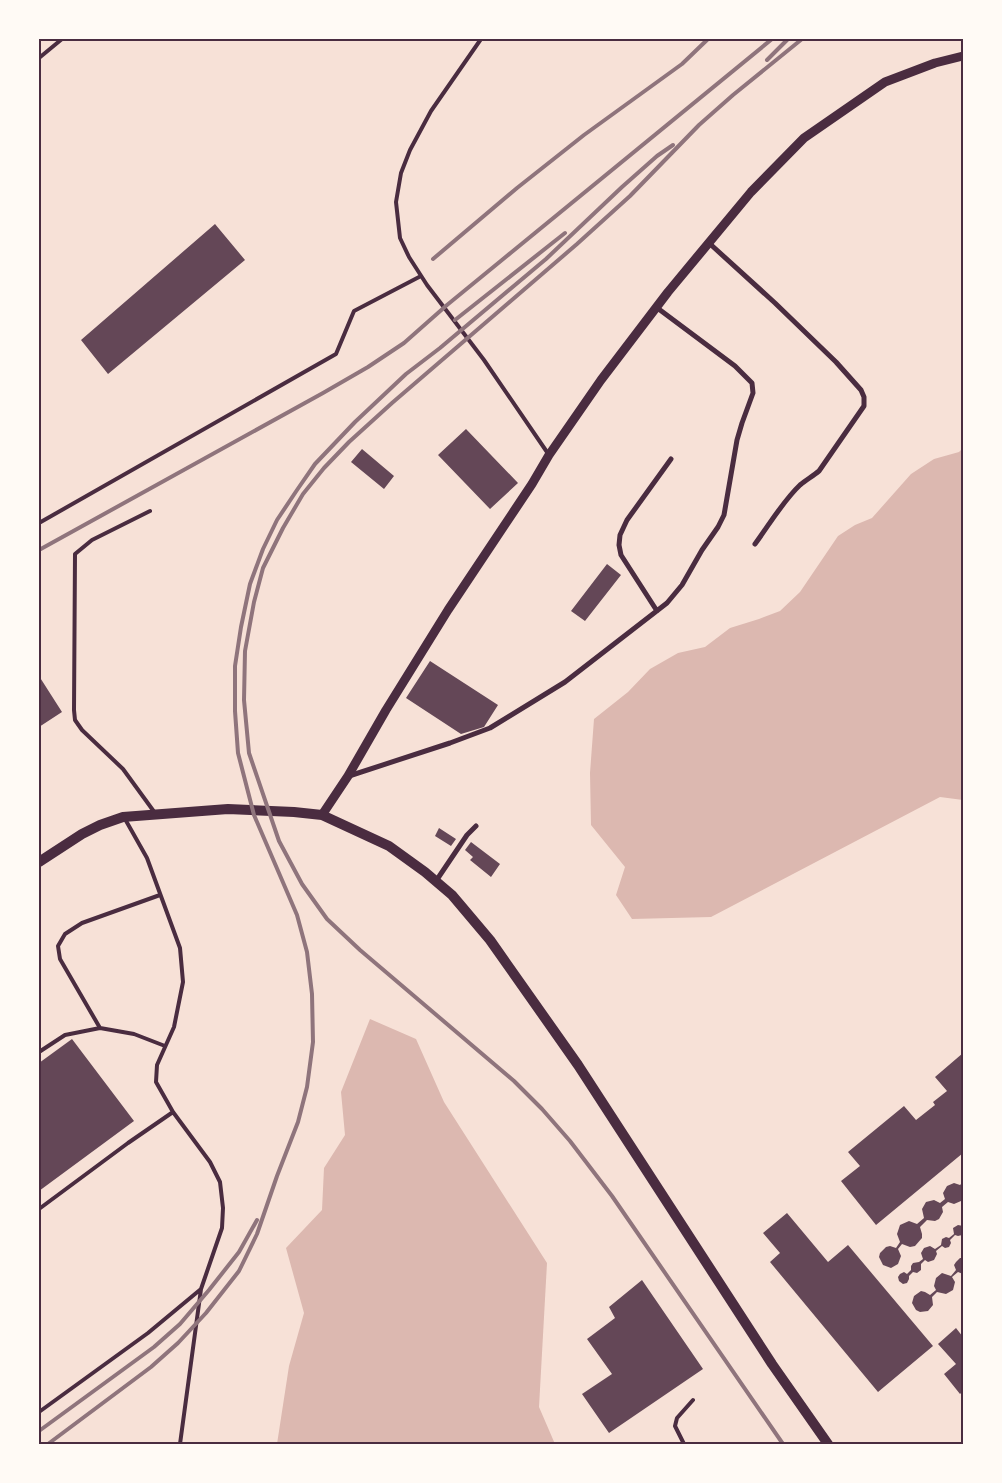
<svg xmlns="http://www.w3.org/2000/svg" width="1002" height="1483" font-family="Figtree,sans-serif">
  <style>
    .water { fill: #dcb8b0 }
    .building { fill: #644757 }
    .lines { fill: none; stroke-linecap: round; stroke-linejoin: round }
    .service { stroke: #4a2c40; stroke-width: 4 }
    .minor { stroke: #4a2c40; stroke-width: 5 }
    .tertiary { stroke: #4a2c40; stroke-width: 9 }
    .secondary { stroke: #4a2c40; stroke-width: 10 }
    .rail { stroke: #8f747c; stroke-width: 4 }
    .neatline { fill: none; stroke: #4a2c40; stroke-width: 2 }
  </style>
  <rect width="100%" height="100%" fill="#f7e1d7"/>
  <path class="water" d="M 963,448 L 963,800 L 940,797 L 711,917 L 632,919 L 616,895 L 625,867 L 591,825 L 590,773 L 594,719 L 628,692 L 650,669 L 678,653 L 705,647 L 730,628 L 759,619 L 780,611 L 800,592 L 838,536 L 855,525 L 872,518 L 911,474 L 934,459 L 959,452 Z
    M 370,1019 L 416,1039 L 444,1102 L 547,1263 L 539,1407 L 555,1444 L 277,1444 L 289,1366 L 304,1313 L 286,1248 L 322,1210 L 324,1168 L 345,1135 L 341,1092 Z"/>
  <path class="building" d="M 215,224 L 245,260 L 108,374 L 81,340 Z
    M 466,429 L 518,483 L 490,509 L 438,455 Z
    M 362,449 L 394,476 L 384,489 L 351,462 Z
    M 607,564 L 621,575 L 585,621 L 571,611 Z
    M 430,661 L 498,705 L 484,727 L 461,734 L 406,698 Z
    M 39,676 L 62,712 L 39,727 Z
    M 439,828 L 456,839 L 451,846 L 435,836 Z
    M 471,842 L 500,864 L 491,877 L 470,860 L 473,857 L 465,850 Z
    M 72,1039 L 134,1121 L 39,1191 L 39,1063 Z
    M 963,1053 L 963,1153 L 876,1225 L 841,1181 L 860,1166 L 848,1152 L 904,1106 L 916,1120 L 935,1105 L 933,1102 L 947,1091 L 935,1077 Z
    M 963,1182 L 963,1199 L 961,1201 L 954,1204 L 948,1202 L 942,1207 L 943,1212 L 939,1219 L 935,1221 L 927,1220 L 920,1227 L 922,1234 L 922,1238 L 915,1246 L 910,1247 L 902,1244 L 898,1249 L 901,1256 L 898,1264 L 891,1268 L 883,1265 L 879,1257 L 880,1253 L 886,1247 L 890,1246 L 896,1248 L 900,1242 L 897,1234 L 900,1225 L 909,1221 L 917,1224 L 924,1218 L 922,1209 L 926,1202 L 934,1200 L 940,1203 L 945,1199 L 943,1193 L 947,1186 L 954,1183 L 960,1185 Z
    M 787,1213 L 828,1262 L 848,1245 L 933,1346 L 878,1392 L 770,1262 L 780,1253 L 763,1233 Z
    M 958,1225 L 963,1226 L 962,1235 L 958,1236 L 955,1235 L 950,1240 L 951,1243 L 949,1247 L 945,1248 L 942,1246 L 936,1251 L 937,1254 L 934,1260 L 928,1262 L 925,1260 L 921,1264 L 921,1270 L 917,1273 L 913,1272 L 909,1276 L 909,1279 L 907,1283 L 903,1284 L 899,1281 L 898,1277 L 900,1274 L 904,1272 L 907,1274 L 911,1270 L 911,1266 L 913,1263 L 919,1262 L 923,1259 L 921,1253 L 924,1248 L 930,1246 L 935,1249 L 941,1245 L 942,1239 L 946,1237 L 949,1238 L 954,1234 L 953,1228 Z
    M 960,1258 L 963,1258 L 963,1274 L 958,1272 L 952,1277 L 955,1282 L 953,1290 L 946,1294 L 937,1292 L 932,1297 L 933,1305 L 928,1311 L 920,1312 L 916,1310 L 912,1303 L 914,1296 L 921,1291 L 925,1292 L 930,1295 L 936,1290 L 934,1286 L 936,1278 L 942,1273 L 951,1276 L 956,1270 L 954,1265 L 956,1262 Z
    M 642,1280 L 703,1369 L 609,1433 L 582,1394 L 612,1374 L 587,1339 L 615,1318 L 609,1307 Z
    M 956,1328 L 963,1337 L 963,1391 L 960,1394 L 944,1374 L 956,1364 L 938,1344 Z"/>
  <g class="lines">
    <path class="service" d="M 481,39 L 431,111 L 410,150 L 401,173 L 396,202 L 400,238 L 409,257 L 427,285 L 484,360 L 549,455
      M 39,58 L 62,39
      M 150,511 L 92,540 L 75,554 L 74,710 L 75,720 L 82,730 L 123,769 L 155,813
      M 39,523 L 336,354 L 354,311 L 421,276
      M 125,819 L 147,858 L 180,948 L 183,982 L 174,1027 L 157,1065 L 156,1082 L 173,1112 L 210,1162 L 220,1182 L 223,1208 L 222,1228 L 201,1289 L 180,1444
      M 100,1028 L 60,959 L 58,946 L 65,934 L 82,923 L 160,895
      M 39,1052 L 65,1035 L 100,1028 L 134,1034 L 165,1046
      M 39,1209 L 128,1143 L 173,1112
      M 39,1412 L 148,1333 L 201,1289
      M 684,1444 L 675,1426 L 677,1418 L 693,1400"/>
    <path class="minor" d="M 709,243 L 775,303 L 836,362 L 861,390 L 864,397 L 864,406 L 819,471 C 813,476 806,480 800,485 C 783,501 769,525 755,544
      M 657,611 L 621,555 L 619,545 L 620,535 L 627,520 L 671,459
      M 349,776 L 450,743 L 490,728 L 565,682 L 667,603 L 682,585 L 702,550 L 718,527 L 724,515 L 737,440 L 742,423 L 753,393 L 752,383 L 735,366 L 656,307
      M 436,881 L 467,835 L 476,826"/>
    <path class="tertiary" d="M 322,815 L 348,776 L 386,710 L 448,610 L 532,484 L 549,455 L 601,380 L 668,292 L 751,192 L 804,138 L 885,82 L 935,63 L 963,56"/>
    <path class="secondary" d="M 39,862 L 82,834 L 100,825 L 123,817 L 228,809 L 294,812 L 322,815 L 389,846 L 425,872 L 452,895 L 490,940 L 578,1065 L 772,1364 L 828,1444"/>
    <path class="rail" d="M 767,60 L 788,39
      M 433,259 L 517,188 L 584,135 L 682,64 L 708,39
      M 455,320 L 565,233
      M 39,550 L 323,393 L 368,367 L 404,343 L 447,305 L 772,39
      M 39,1431 L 154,1347 L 180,1324 L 209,1290 L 239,1252 L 257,1220
      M 48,1444 L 151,1367 L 178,1343 L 206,1313 L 239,1271 L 257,1234 L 277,1176 L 298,1122 L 307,1087 L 313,1042 L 312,994 L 307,952 L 297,915 L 254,815 L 238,753 L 235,711 L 235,666 L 241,627 L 250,584 L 263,549 L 277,520 L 297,490 L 315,464 L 355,422 L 406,374 L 440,348 L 546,259 L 622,187 L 657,156 L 673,145
      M 783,1444 L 612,1196 L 570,1141 L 542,1109 L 514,1081 L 360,950 L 327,919 L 302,884 L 279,841 L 249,753 L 244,700 L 245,651 L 254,602 L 263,568 L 283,528 L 303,494 L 324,468 L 349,442 L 392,403 L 577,244 L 630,196 L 699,125 L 733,95 L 802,39"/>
  </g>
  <rect width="1002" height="1483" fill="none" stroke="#fffaf5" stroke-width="80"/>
  <rect x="40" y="40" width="922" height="1403" class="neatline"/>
</svg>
